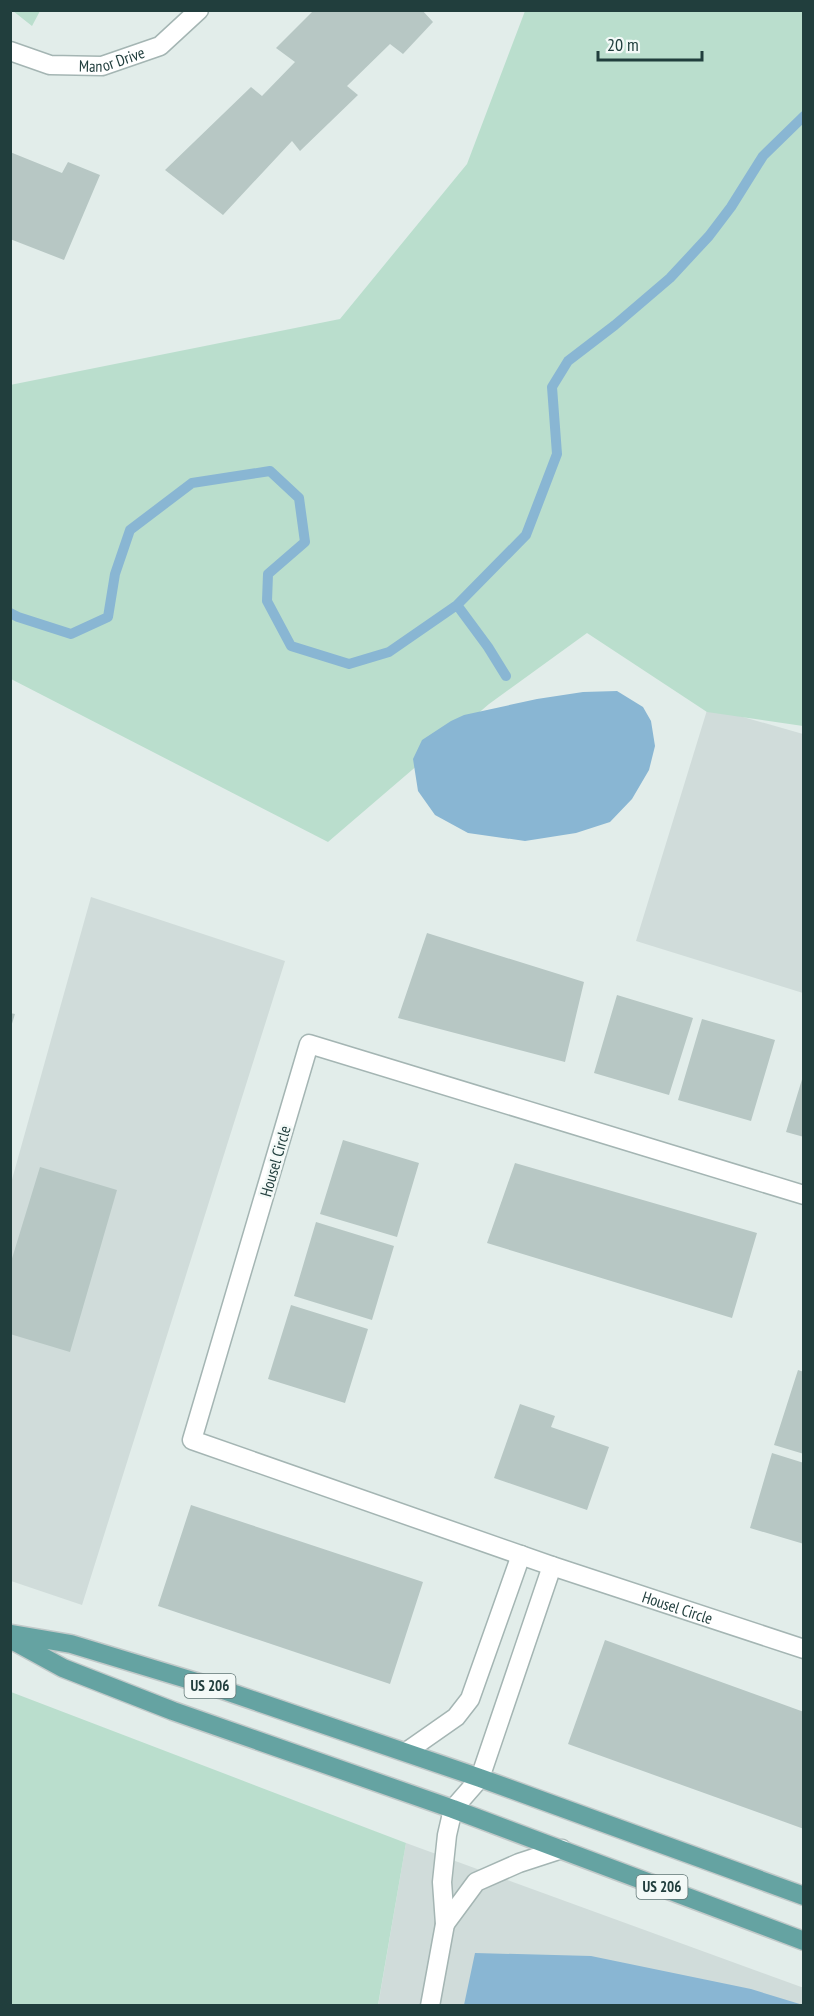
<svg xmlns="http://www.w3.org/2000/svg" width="814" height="2016" font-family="'PT Sans Narrow',sans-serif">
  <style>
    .built { fill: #d0dcda }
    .green { fill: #badecd }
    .water { fill: #89b6d3 }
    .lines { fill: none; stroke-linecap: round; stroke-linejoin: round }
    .stream { stroke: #89b6d3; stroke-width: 10 }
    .building { fill: #b7c7c4 }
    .minor-casing { stroke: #a4b5b3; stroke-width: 21 }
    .major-casing { stroke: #c1c9c9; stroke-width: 21 }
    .minor { stroke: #fff; stroke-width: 18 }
    .major { stroke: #65a3a2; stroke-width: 18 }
    .labels { text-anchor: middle; stroke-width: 5; stroke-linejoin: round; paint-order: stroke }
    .shield { fill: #f3f9f7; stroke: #607675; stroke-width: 1.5 }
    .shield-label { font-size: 15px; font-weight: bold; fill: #213e3d }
    .street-label { font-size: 16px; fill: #213e3d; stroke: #f3f9f7 }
  </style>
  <rect width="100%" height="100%" fill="#e2edea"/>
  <path class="built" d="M 708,707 L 803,734 L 803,993 L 636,941 Z
    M 91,897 L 285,961 L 82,1605 L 11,1581 L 11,1183 Z
    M 406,1843 L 804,1988 L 803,2006 L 378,2006 Z"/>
  <path class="green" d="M 13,11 L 40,11 L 32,26 Z
    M 525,11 L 803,11 L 803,726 L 707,712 L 587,633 L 489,704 L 328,842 L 11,679 L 10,385 L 340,319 L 467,164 Z
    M 11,1692 L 406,1843 L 378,2005 L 11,2005 Z"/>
  <path class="water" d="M 617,691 L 643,707 L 651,721 L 655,746 L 649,770 L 632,799 L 610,822 L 576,833 L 525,841 L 468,833 L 435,815 L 418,791 L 413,759 L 422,740 L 451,721 L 464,715 L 537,699 L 583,692 Z
    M 475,1953 L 591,1956 L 751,1989 L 803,2005 L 464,2005 Z"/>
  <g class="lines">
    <path class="stream" d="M 457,605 L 488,647 L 506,676
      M 10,613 L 18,617 L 71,634 L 108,617 L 115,574 L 130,530 L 192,483 L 270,471 L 299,498 L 305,542 L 268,574 L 267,601 L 291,646 L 349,664 L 389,652 L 457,605 L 526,535 L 557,454 L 552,387 L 568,361 L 615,325 L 670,278 L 709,236 L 731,207 L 763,156 L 804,116"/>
  </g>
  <path class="building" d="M 314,10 L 422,10 L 433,22 L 403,54 L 390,44 L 347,86 L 358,95 L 300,151 L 292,141 L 223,215 L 165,170 L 251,87 L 262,96 L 295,62 L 276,48 Z
    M 10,152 L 62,173 L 68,162 L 100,175 L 64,260 L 10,239 Z
    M 427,933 L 584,982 L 565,1062 L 398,1018 Z
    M 617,995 L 693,1018 L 669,1095 L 594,1073 Z
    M 10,1013 L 15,1014 L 11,1027 L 10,1027 Z
    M 702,1019 L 775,1040 L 751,1121 L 678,1100 Z
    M 803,1076 L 804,1076 L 804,1137 L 786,1132 Z
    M 343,1140 L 419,1163 L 397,1237 L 320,1214 Z
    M 515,1163 L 757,1233 L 732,1318 L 487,1243 Z
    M 40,1167 L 117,1190 L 70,1352 L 10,1334 L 10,1265 Z
    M 316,1222 L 394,1246 L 372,1320 L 294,1296 Z
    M 291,1305 L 368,1329 L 345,1403 L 268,1379 Z
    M 798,1370 L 804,1372 L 804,1454 L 774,1445 Z
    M 520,1404 L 555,1416 L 551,1427 L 609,1447 L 587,1510 L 494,1478 Z
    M 772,1453 L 804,1463 L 804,1544 L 750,1528 Z
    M 191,1505 L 423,1582 L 390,1684 L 158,1606 Z
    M 605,1640 L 804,1712 L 804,1829 L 568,1744 Z"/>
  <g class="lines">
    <g class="minor-casing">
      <g id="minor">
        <path id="s1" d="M 10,51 L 50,65 L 102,66 L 160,46 L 199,10"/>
        <path id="s2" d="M 804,1195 L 309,1044 L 192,1440 L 552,1566 L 804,1649"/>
        <path d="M 406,1752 L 456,1717 L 470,1699 L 521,1555"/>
        <path d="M 445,1924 L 476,1882 L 519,1863 L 562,1849"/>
        <path d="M 430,2006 L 445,1924 L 442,1882 L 447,1835 L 453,1809 L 480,1778 L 552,1566"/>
      </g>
    </g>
    <g class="major-casing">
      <path id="major" d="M 12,1634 L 71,1644 L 223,1690 L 480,1778 L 804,1896
        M 10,1639 L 63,1668 L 173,1711 L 453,1809 L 804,1941"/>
    </g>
    <use href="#minor" class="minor"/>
    <use href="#major" class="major"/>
  </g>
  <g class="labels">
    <g class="shield">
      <rect x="184.5" y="1674" width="51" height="24" rx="4.5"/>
      <rect x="636.5" y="1875" width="51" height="24" rx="4.5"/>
    </g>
    <g class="shield-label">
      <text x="210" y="1691">US 206</text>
      <text x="662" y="1892">US 206</text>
    </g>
    <g class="street-label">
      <text dy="6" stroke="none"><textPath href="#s1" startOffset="105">Manor Drive</textPath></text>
      <text transform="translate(275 1161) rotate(-74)" y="6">Housel Circle</text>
      <text dy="6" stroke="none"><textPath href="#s2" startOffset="1444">Housel Circle</textPath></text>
    </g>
  </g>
  <rect width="814" height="2016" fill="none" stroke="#213e3d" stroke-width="24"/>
  <path d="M598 51v9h104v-9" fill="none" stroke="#213e3d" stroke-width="3"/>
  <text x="607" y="51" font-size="18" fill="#213e3d" stroke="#f3f9f7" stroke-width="4.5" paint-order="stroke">20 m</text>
</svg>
